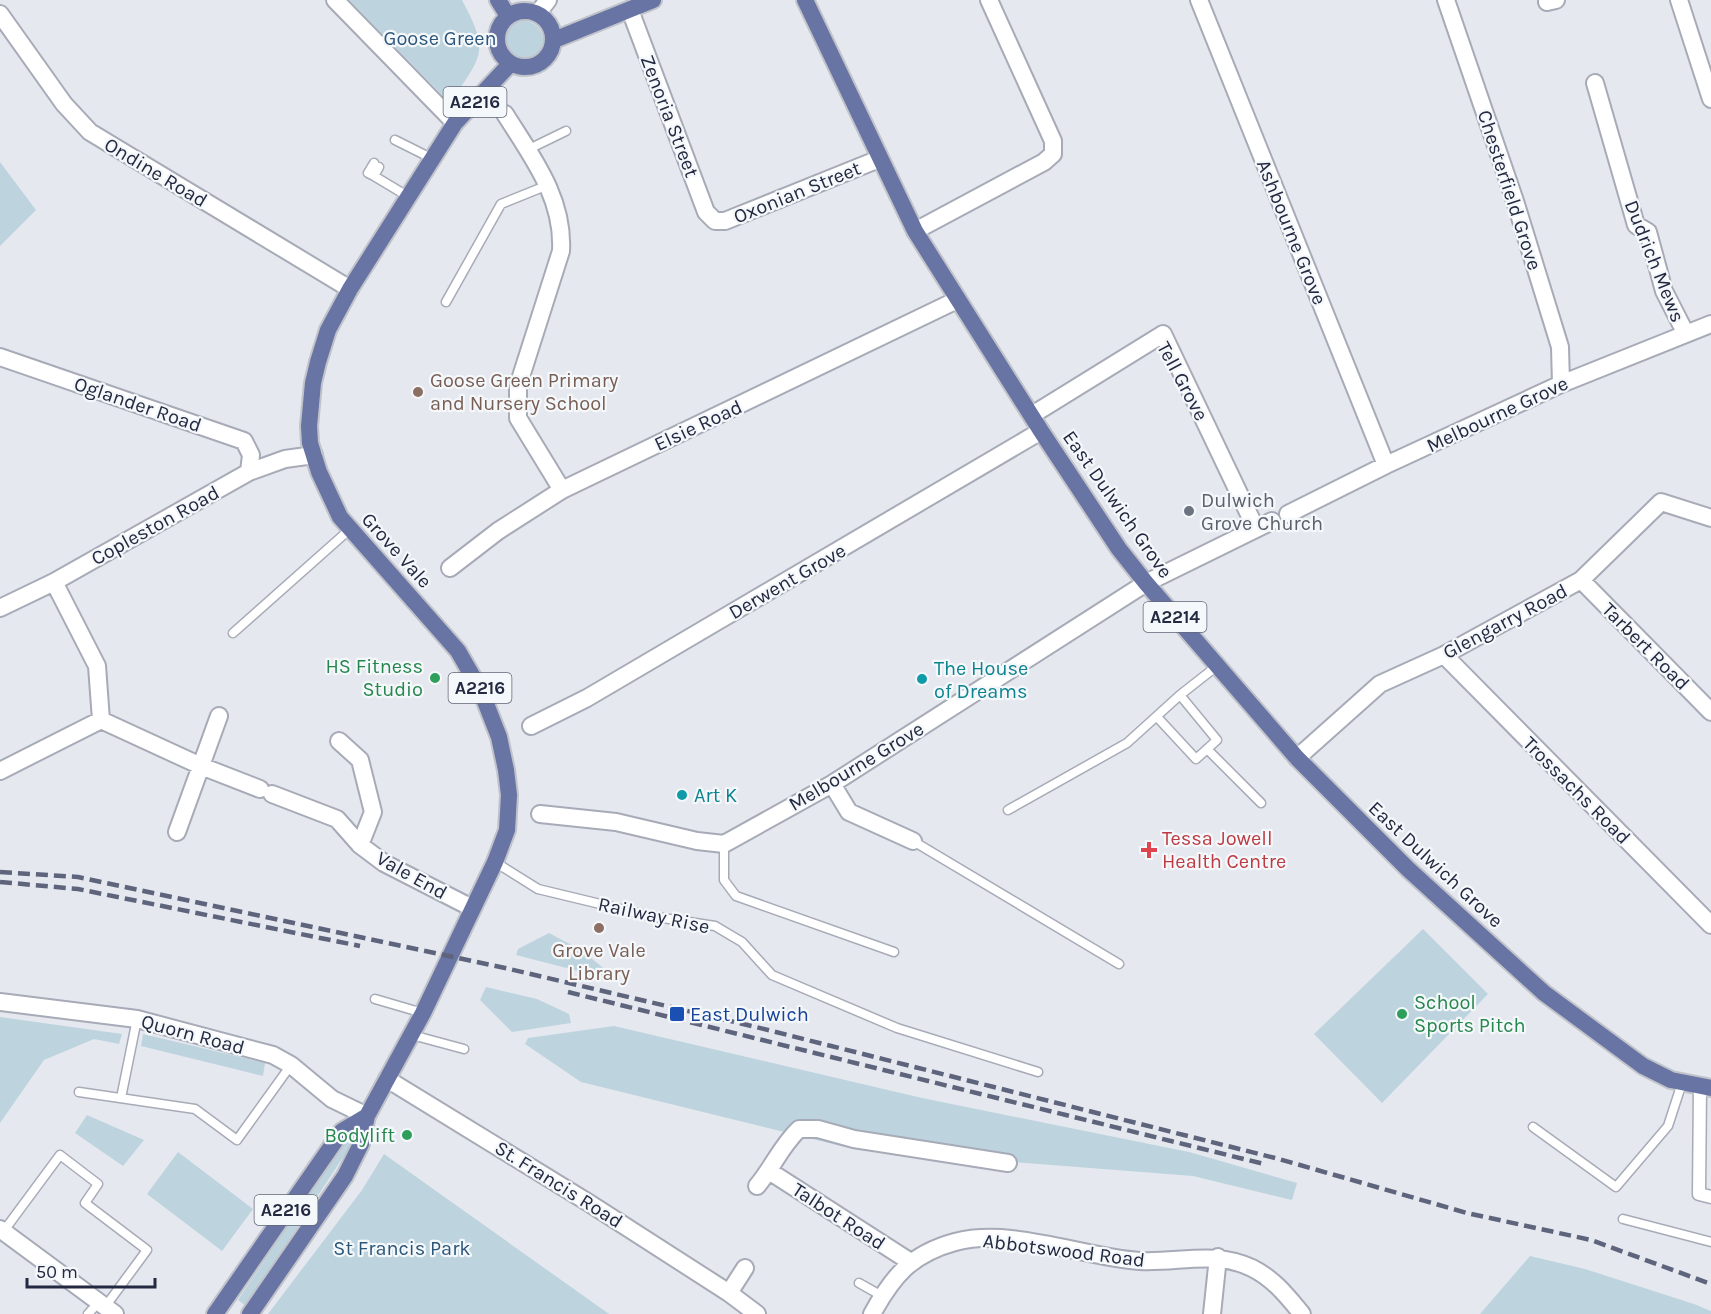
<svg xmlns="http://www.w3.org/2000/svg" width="1711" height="1314" font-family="Karla,sans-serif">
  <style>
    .green { fill: #bdd4df }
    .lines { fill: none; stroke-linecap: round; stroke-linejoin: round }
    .service-casing { stroke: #a7abb7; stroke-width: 11 }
    .pedestrian-casing { stroke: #a7abb7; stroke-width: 15 }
    .minor-casing { stroke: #a7abb7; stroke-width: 20 }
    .primary-casing { stroke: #c1c3ca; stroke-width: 20 }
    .service { stroke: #fff; stroke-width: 8 }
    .pedestrian { stroke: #fff; stroke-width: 12 }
    .minor { stroke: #fff; stroke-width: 16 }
    .primary { stroke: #6874a4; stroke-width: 16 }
    .rail { stroke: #5e647c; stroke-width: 4.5; stroke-dasharray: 12 6; stroke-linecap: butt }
    .education-dot { fill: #8d6e63; stroke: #f5f8fa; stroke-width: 2 }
    .worship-dot { fill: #6b7280; stroke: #f5f8fa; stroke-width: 2 }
    .leisure-dot { fill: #2e9e5b; stroke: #f5f8fa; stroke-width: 2 }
    .culture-dot { fill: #0f9aa8; stroke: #f5f8fa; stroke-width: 2 }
    .health-dot { fill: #e0444e; stroke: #f5f8fa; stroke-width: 2 }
    .transit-dot { fill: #1a4fb4; stroke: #f5f8fa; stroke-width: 2 }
    .labels { text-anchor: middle; stroke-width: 4.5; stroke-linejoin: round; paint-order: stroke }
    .shield { fill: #f5f8fa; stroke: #626778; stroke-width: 1.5 }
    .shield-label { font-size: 18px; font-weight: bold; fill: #232941 }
    .park-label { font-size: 20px; fill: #2c5679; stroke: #f5f8fa }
    .street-label { font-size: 20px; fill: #232941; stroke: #f5f8fa }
    .education-label { font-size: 20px; fill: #785e54; stroke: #f5f8fa; text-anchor: start }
    .worship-label { font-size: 20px; fill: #5b616d; stroke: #f5f8fa; text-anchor: start }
    .leisure-label { font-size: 20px; fill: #27864d; stroke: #f5f8fa; text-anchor: end }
    .culture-label { font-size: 20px; fill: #0d838f; stroke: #f5f8fa; text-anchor: start }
    .health-label { font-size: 20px; fill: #be3a42; stroke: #f5f8fa; text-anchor: start }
    .transit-label { font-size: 20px; fill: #164399; stroke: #f5f8fa; text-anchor: start }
  </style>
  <rect width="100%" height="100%" fill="#e5e8ee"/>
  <path class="green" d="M 349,0 L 462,0 C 491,54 481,56 450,103 Z
    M505 40a19 19 0 1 1 38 0a19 19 0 1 1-38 0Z
    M 0,162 L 36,210 L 0,246 Z
    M 1423,929 L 1488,994 L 1382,1103 L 1314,1034 Z
    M 549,933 L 581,950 L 621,982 L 516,955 L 518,949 Z
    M 486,987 L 537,999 L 569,1014 L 571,1023 L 512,1032 L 480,1000 Z
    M 0,1017 L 122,1034 L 119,1044 L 94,1039 L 44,1060 L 0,1123 Z
    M 614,1026 L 922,1098 L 1189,1152 L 1297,1183 L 1292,1200 L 1193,1176 L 857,1150 L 581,1082 L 525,1044 L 528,1038 Z
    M 143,1034 L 265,1063 L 263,1076 L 141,1046 Z
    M 87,1115 L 144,1140 L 123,1166 L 75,1133 Z
    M 345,1140 L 351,1145 L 246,1306 L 238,1300 Z
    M 178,1152 L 253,1209 L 222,1251 L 147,1194 Z
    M 384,1154 L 609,1314 L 268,1314 L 362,1190 Z
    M 1530,1256 L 1585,1269 L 1694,1304 L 1711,1311 L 1711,1314 L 1480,1314 Z"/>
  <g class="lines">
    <g class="service-casing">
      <path id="service" d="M 395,140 L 433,159
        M 527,150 L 566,131
        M 374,163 L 368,173 L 374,176
        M 379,167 L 374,176 L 409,197
        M 446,302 L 501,204 L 548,185
        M 233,633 L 349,530
        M 1180,695 L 1217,666
        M 1207,749 L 1261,803
        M 1008,810 L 1127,743 L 1180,695 L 1217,740 L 1196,759 L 1158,718
        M 913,841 L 1119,964
        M 724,844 L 724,880 L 736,896 L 894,952
        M 495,862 L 538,889 L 650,916 L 715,926 L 742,942 L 772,975 L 897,1028 L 1038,1072
        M 375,999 L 423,1013
        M 412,1035 L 464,1049
        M 79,1092 L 195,1109 L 237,1140 L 291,1065
        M 121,1098 L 137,1019
        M 1533,1127 L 1616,1187 L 1668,1126 L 1682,1083
        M 1623,1219 L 1711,1242
        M 3,1232 L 60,1155 L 98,1184 L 85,1203 L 147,1250 L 105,1307
        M 859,1283 L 882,1296
        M 88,1314 L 99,1302"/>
    </g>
    <g class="pedestrian-casing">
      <path id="pedestrian" d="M 1700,1086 L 1699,1194 L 1711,1197"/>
    </g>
    <g class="minor-casing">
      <path id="minor" d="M 335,0 L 455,123
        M 1199,0 L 1386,465
        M 1446,0 L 1515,201 L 1560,347 L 1561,384
        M 1679,0 L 1711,99
        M 1547,2 L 1556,0
        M 630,10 L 706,212 L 715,221 L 725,221 L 879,159
        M 538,13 L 548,0
        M 0,14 L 64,104 L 90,132 L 350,289
        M 1595,83 L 1636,225 L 1648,232 L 1664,291 L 1686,334
        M 505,114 C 532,157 564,198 561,251 L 518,386 L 518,418 L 562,490
        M 915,231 L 1044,162 L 1053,154 L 1053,141 L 989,0
        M 0,357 L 244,441 L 251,455 L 249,472
        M 1032,415 L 1163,334 L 1256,529
        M 1288,514 L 1386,465 L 1561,384 L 1711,324
        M 450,568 L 498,531 L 562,490 L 957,300
        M 1581,580 L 1711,712
        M 54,582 L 97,666 L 101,720
        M 0,608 L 54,582 L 249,472 L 285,459 L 314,455
        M 1444,655 L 1711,925
        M 531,726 L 587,698 L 1041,431
        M 339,741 L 360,760 L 373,812 L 360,845 L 384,863 L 472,908
        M 1297,758 L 1380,684 L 1444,655 L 1581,580 L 1661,502 L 1711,518
        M 0,771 L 101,720 L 201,766 L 260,789
        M 832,784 L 849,812 L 913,841
        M 272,794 L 337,819 L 360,845
        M 540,814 L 616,822 L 697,841 L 724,844 L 832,784 L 1146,583 L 1272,521
        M 177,832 L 219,716
        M 0,1002 L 137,1019 L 273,1055 L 291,1065 L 332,1099 L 367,1116
        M 387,1079 L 589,1203 L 729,1293 L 757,1314
        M 769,1171 L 909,1261
        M 757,1186 C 773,1167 781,1146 799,1129 L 818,1129 L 854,1139 L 1008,1163
        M 0,1229 L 115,1314
        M 729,1293 L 745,1268
        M 872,1314 C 893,1276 911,1254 955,1242 C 1012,1227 1082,1257 1140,1261 C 1179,1263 1215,1250 1252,1268 C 1274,1279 1287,1296 1302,1314
        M 1212,1314 L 1218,1257"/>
    </g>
    <g class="primary-casing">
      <path id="primary" d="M 498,0 L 508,16
        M 805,0 L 915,231 L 1041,431 L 1119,549 L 1146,583 L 1297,758 L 1408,869 L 1544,993 L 1643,1066 L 1671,1080 L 1711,1088
        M497 39a28 28 0 1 1 56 0a28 28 0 1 1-56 0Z
        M 554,40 L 653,0
        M 215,1314 L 342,1131 L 367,1116
        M 250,1314 L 345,1176 L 361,1144 L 367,1116 L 423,1013 L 495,862 L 507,830 L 509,795 L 506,770 L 499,737 L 481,691 L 458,651 L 340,517 L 319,472 L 310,443 L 309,426 L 313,383 L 318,362 L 328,330 L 350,289 L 455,123 L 510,64"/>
    </g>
    <use href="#service" class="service"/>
    <use href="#pedestrian" class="pedestrian"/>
    <use href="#minor" class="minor"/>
    <use href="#primary" class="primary"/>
    <path class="rail" d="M 0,872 L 78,877 L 505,968 L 756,1027 L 1279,1159 L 1467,1213 L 1591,1240 L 1711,1284
      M 0,882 L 78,889 L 360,946
      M 568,992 L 1264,1164"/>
  </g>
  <g class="education-dot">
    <circle cx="418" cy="392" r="6"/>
    <circle cx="599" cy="928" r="6"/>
  </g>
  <circle class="worship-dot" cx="1189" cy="511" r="6"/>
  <g class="leisure-dot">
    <circle cx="435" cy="678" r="6"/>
    <circle cx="1402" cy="1014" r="6"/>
    <circle cx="407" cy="1135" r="6"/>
  </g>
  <g class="culture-dot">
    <circle cx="922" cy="679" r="6"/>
    <circle cx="682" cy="795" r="6"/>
  </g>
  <path class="health-dot" d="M1146 841h6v6h6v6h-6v6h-6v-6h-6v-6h6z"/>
  <rect class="transit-dot" x="669" y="1006" width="16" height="16" rx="3"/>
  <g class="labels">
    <g class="shield">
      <rect x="443.5" y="87" width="63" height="30" rx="4.5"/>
      <rect x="1143.5" y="602" width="63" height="30" rx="4.5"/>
      <rect x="448.5" y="673" width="63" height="30" rx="4.5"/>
      <rect x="254.5" y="1195" width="63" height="30" rx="4.5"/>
    </g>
    <g class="shield-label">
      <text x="475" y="108">A2216</text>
      <text x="1175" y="623">A2214</text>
      <text x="480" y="694">A2216</text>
      <text x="286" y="1216">A2216</text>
    </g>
    <g class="park-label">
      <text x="440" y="45">Goose Green</text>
      <text x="402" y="1255">St Francis Park</text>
    </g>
    <g class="street-label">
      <text transform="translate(670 116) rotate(69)" y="7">Zenoria Street</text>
      <text transform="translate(156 172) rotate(31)" y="7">Ondine Road</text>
      <text transform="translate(1510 190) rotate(72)" y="7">Chesterfield Grove</text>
      <text transform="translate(797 192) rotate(-22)" y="7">Oxonian Street</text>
      <text transform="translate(1292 232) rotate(68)" y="7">Ashbourne Grove</text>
      <text transform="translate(1655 261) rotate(68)" y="7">Dudrich Mews</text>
      <text transform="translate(1183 381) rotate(62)" y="7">Tell Grove</text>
      <text transform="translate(138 404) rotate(19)" y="7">Oglander Road</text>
      <text transform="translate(1497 414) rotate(-25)" y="7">Melbourne Grove</text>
      <text transform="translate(698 425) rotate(-25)" y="7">Elsie Road</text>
      <text transform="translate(1118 504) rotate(55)" y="7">East Dulwich Grove</text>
      <text transform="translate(155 525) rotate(-29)" y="7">Copleston Road</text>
      <text transform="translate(397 550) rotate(48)" y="7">Grove Vale</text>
      <text transform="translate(787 581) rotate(-30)" y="7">Derwent Grove</text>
      <text transform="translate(1505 621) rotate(-28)" y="7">Glengarry Road</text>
      <text transform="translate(1646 646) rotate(45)" y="7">Tarbert Road</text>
      <text transform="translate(856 766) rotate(-31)" y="7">Melbourne Grove</text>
      <text transform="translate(1577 790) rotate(45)" y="7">Trossachs Road</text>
      <text transform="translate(1436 864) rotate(43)" y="7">East Dulwich Grove</text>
      <text transform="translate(412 875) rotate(29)" y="7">Vale End</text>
      <text transform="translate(654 915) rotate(12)" y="7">Railway Rise</text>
      <text transform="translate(193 1034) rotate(15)" y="7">Quorn Road</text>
      <text transform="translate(559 1184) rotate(32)" y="7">St. Francis Road</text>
      <text transform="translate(839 1216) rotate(33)" y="7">Talbot Road</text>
      <text transform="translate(1064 1250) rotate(7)" y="7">Abbotswood Road</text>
    </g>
    <g class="education-label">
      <text x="430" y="387">Goose Green Primary<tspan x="430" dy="23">and Nursery School</tspan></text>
      <text x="599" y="957" text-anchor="middle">Grove Vale<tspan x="599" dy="23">Library</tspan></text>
    </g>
    <g class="worship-label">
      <text x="1201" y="507">Dulwich<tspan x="1201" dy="23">Grove Church</tspan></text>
    </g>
    <g class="leisure-label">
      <text x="423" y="673">HS Fitness<tspan x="423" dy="23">Studio</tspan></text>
      <text x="1414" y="1009" text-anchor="start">School<tspan x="1414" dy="23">Sports Pitch</tspan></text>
      <text x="395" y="1142">Bodylift</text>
    </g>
    <g class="culture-label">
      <text x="934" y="675">The House<tspan x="934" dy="23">of Dreams</tspan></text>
      <text x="694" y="802">Art K</text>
    </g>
    <g class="health-label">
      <text x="1162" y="845">Tessa Jowell<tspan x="1162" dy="23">Health Centre</tspan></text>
    </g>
    <g class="transit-label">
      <text x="690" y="1021">East Dulwich</text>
    </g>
  </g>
  <path d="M27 1278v9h128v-9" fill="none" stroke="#232941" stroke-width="3"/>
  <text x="36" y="1278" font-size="18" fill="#232941" stroke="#f5f8fa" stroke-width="4.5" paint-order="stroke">50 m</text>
</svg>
